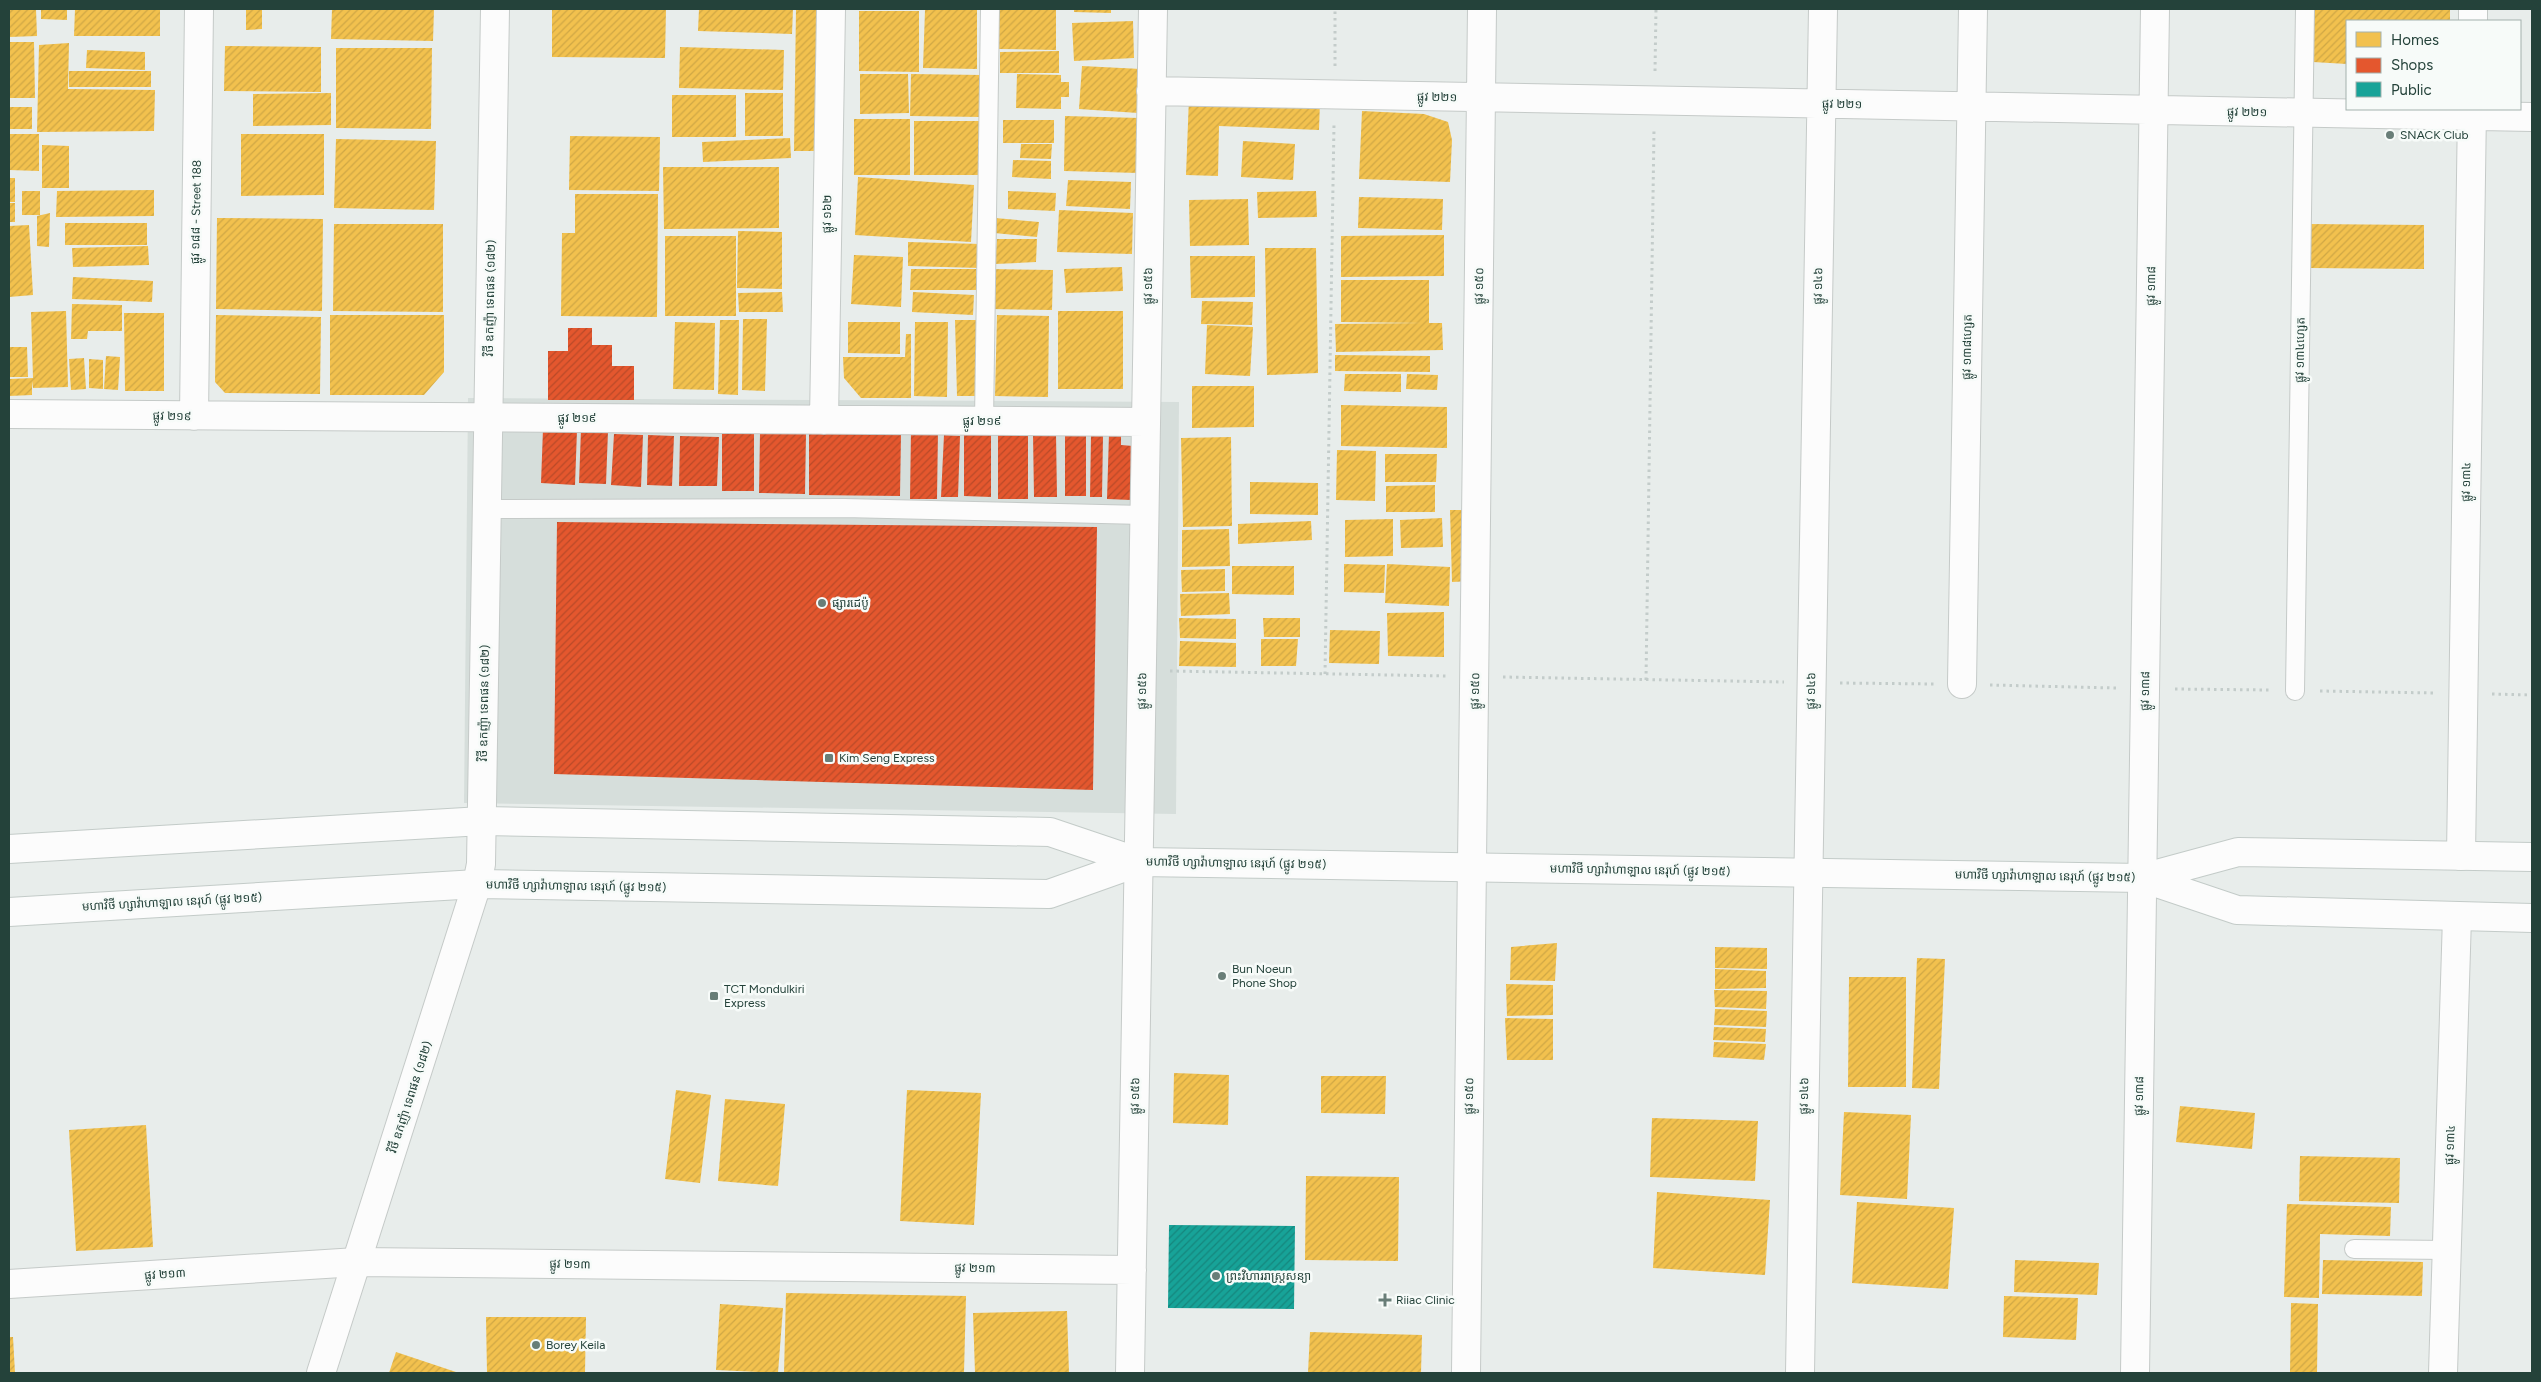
<svg xmlns="http://www.w3.org/2000/svg" width="2541" height="1382" font-family="Figtree,'Noto Sans Khmer',sans-serif">
  <style>
    .built { fill: #d6dedb }
    .homes { fill: url(#homes-hatch) }
    .shops { fill: url(#shops-hatch) }
    .public { fill: url(#public-hatch) }
    .lines { fill: none; stroke-linecap: round; stroke-linejoin: round }
    .service-casing { stroke: #c5cac8; stroke-width: 20 }
    .minor-casing { stroke: #c5cac8; stroke-width: 30 }
    .tertiary-casing { stroke: #c5cac8; stroke-width: 30 }
    .secondary-casing { stroke: #c3cbc8; stroke-width: 30 }
    .path { stroke: #c3ccca; stroke-width: 3; stroke-dasharray: 2.5 4; stroke-linecap: butt }
    .service { stroke: #fcfcfc; stroke-width: 18 }
    .minor { stroke: #fcfcfc; stroke-width: 28 }
    .tertiary { stroke: #fcfcfc; stroke-width: 28 }
    .secondary { stroke: #fcfcfc; stroke-width: 28 }
    .poi-dot { fill: #697e78; stroke: #f7fbf9; stroke-width: 2 }
    .labels { text-anchor: middle; stroke-width: 5; stroke-linejoin: round; paint-order: stroke }
    .street-label { font-size: 12px; fill: #24423a; stroke: #f7fbf9 }
    .poi-label { font-size: 12px; fill: #24423a; stroke: #f7fbf9; text-anchor: start }
  </style>
  <defs>
    <pattern id="homes-hatch" width="6" height="6" patternUnits="userSpaceOnUse" patternTransform="scale(1.25)"><rect width="6" height="6" fill="#f2c14e"/><path d="M-1 1l2-2M0 6l6-6M5 7l2-2" fill="none" stroke="#cfa745"/></pattern>
    <pattern id="shops-hatch" width="6" height="6" patternUnits="userSpaceOnUse" patternTransform="scale(1.25)"><rect width="6" height="6" fill="#e4572e"/><path d="M-1 1l2-2M0 6l6-6M5 7l2-2" fill="none" stroke="#b94a28"/></pattern>
    <pattern id="public-hatch" width="6" height="6" patternUnits="userSpaceOnUse" patternTransform="scale(1.25)"><rect width="6" height="6" fill="#17a398"/><path d="M-1 1l2-2M0 6l6-6M5 7l2-2" fill="none" stroke="#15867d"/></pattern>
  </defs>
  <rect width="100%" height="100%" fill="#e8edeb"/>
  <path class="built" d="M 468,398 L 1179,402 L 1176,814 L 464,803 Z"/>
  <path class="homes" d="M 9,9 L 36,9 L 37,36 L 9,37 Z
    M 41,9 L 67,9 L 67,20 L 41,19 Z
    M 75,9 L 160,9 L 160,36 L 74,36 Z
    M 246,9 L 262,9 L 262,29 L 246,30 Z
    M 332,9 L 434,9 L 433,41 L 331,39 Z
    M 552,9 L 666,9 L 665,58 L 552,57 Z
    M 699,9 L 793,9 L 792,34 L 698,31 Z
    M 796,9 L 821,9 L 819,151 L 794,151 Z
    M 999,9 L 1056,9 L 1056,50 L 998,49 Z
    M 1074,9 L 1111,9 L 1111,13 L 1074,12 Z
    M 2312,9 L 2450,9 L 2450,21 L 2347,21 L 2347,64 L 2313,62 Z
    M 925,10 L 977,10 L 977,69 L 923,68 Z
    M 859,11 L 919,11 L 919,72 L 859,71 Z
    M 1133,21 L 1134,58 L 1074,61 L 1072,23 Z
    M 9,42 L 34,42 L 35,98 L 9,98 Z
    M 69,43 L 68,89 L 155,90 L 154,131 L 37,132 L 39,45 Z
    M 225,46 L 321,47 L 321,92 L 224,91 Z
    M 680,47 L 784,50 L 783,90 L 679,88 Z
    M 336,48 L 432,48 L 431,129 L 336,128 Z
    M 87,50 L 145,52 L 145,70 L 86,68 Z
    M 1059,51 L 1059,73 L 1000,73 L 1000,52 Z
    M 1082,66 L 1141,69 L 1138,113 L 1079,109 Z
    M 69,71 L 151,71 L 151,87 L 69,87 Z
    M 860,74 L 908,74 L 909,113 L 860,114 Z
    M 911,74 L 982,75 L 981,117 L 910,116 Z
    M 1017,74 L 1061,75 L 1061,82 L 1069,82 L 1069,97 L 1061,97 L 1061,109 L 1016,108 Z
    M 331,93 L 331,125 L 253,126 L 253,94 Z
    M 745,93 L 783,93 L 783,136 L 745,136 Z
    M 672,95 L 736,95 L 736,137 L 672,137 Z
    M 1189,97 L 1320,101 L 1319,130 L 1219,126 L 1218,176 L 1186,175 Z
    M 9,107 L 32,107 L 32,129 L 9,129 Z
    M 1362,111 L 1424,114 L 1448,122 L 1452,140 L 1450,182 L 1359,179 Z
    M 1065,116 L 1140,118 L 1139,173 L 1064,171 Z
    M 854,119 L 910,119 L 910,175 L 854,175 Z
    M 1003,120 L 1054,120 L 1054,143 L 1003,143 Z
    M 914,121 L 982,121 L 981,175 L 914,175 Z
    M 9,134 L 39,134 L 39,171 L 9,170 Z
    M 241,134 L 324,134 L 324,195 L 241,196 Z
    M 570,136 L 660,137 L 659,191 L 569,190 Z
    M 790,138 L 791,158 L 703,162 L 702,142 Z
    M 336,139 L 436,141 L 434,210 L 334,208 Z
    M 1243,141 L 1295,144 L 1293,180 L 1241,177 Z
    M 1021,144 L 1052,144 L 1051,159 L 1020,158 Z
    M 42,145 L 69,146 L 69,188 L 42,188 Z
    M 1013,160 L 1051,161 L 1051,179 L 1012,177 Z
    M 663,167 L 779,167 L 779,228 L 664,229 Z
    M 858,177 L 974,185 L 971,242 L 855,235 Z
    M 9,178 L 15,178 L 15,202 L 9,202 Z
    M 1068,180 L 1131,182 L 1130,209 L 1066,206 Z
    M 154,190 L 154,216 L 56,217 L 57,191 Z
    M 22,191 L 40,191 L 40,215 L 22,215 Z
    M 1008,191 L 1056,193 L 1055,211 L 1008,209 Z
    M 1316,191 L 1317,217 L 1258,218 L 1257,192 Z
    M 575,194 L 658,194 L 657,317 L 561,316 L 562,233 L 575,233 Z
    M 1359,197 L 1443,199 L 1442,230 L 1358,228 Z
    M 1248,199 L 1249,245 L 1190,246 L 1189,200 Z
    M 9,203 L 15,203 L 15,222 L 9,222 Z
    M 1059,210 L 1133,213 L 1132,254 L 1057,252 Z
    M 50,213 L 49,247 L 37,246 L 37,216 Z
    M 217,218 L 323,219 L 322,311 L 216,309 Z
    M 995,218 L 1039,222 L 1037,237 L 994,233 Z
    M 65,223 L 147,223 L 147,245 L 65,245 Z
    M 334,224 L 443,224 L 443,312 L 333,311 Z
    M 2308,224 L 2424,225 L 2424,269 L 2308,268 Z
    M 29,225 L 33,295 L 9,297 L 9,226 Z
    M 738,231 L 782,232 L 782,289 L 737,288 Z
    M 1444,235 L 1444,276 L 1341,277 L 1341,236 Z
    M 665,236 L 736,236 L 736,316 L 665,316 Z
    M 997,239 L 1037,239 L 1036,262 L 995,264 Z
    M 908,242 L 981,244 L 980,268 L 908,266 Z
    M 148,246 L 149,265 L 73,267 L 72,248 Z
    M 1265,248 L 1316,248 L 1318,373 L 1267,375 Z
    M 854,255 L 903,257 L 901,307 L 851,304 Z
    M 1190,256 L 1255,256 L 1255,297 L 1191,298 Z
    M 1122,267 L 1123,291 L 1066,293 L 1064,269 Z
    M 911,269 L 976,269 L 976,290 L 910,290 Z
    M 990,269 L 1053,270 L 1052,310 L 989,309 Z
    M 73,277 L 153,281 L 152,302 L 72,299 Z
    M 1341,280 L 1429,280 L 1429,323 L 1442,323 L 1443,350 L 1336,352 L 1335,324 L 1421,323 L 1341,322 Z
    M 782,292 L 783,312 L 739,312 L 738,293 Z
    M 913,292 L 974,295 L 973,315 L 912,312 Z
    M 1202,301 L 1253,302 L 1252,325 L 1201,324 Z
    M 72,304 L 122,305 L 122,331 L 88,331 L 87,339 L 71,339 Z
    M 66,311 L 68,387 L 33,388 L 32,381 L 32,395 L 9,396 L 9,379 L 33,378 L 31,312 Z
    M 1058,311 L 1123,311 L 1123,389 L 1058,389 Z
    M 124,313 L 164,313 L 164,391 L 125,391 Z
    M 216,315 L 321,317 L 320,394 L 225,393 L 215,382 Z
    M 330,315 L 444,315 L 444,372 L 424,395 L 330,395 Z
    M 997,315 L 1049,316 L 1048,397 L 995,396 Z
    M 743,319 L 767,319 L 765,391 L 742,390 Z
    M 720,320 L 739,320 L 738,395 L 718,394 Z
    M 955,320 L 978,320 L 980,396 L 957,396 Z
    M 675,322 L 715,323 L 714,390 L 673,389 Z
    M 848,322 L 900,322 L 900,354 L 848,353 Z
    M 915,322 L 948,322 L 947,397 L 914,396 Z
    M 1207,325 L 1253,327 L 1250,376 L 1205,374 Z
    M 906,334 L 911,334 L 911,398 L 861,398 L 844,378 L 843,357 L 905,357 Z
    M 9,347 L 27,347 L 28,377 L 9,377 Z
    M 1335,355 L 1430,356 L 1430,372 L 1335,371 Z
    M 106,356 L 120,357 L 118,390 L 104,389 Z
    M 84,358 L 86,389 L 71,390 L 69,359 Z
    M 89,359 L 103,360 L 103,389 L 89,388 Z
    M 1345,374 L 1401,374 L 1401,392 L 1344,391 Z
    M 1407,374 L 1438,375 L 1437,390 L 1406,389 Z
    M 1192,386 L 1254,386 L 1254,427 L 1192,428 Z
    M 1341,405 L 1447,407 L 1447,448 L 1341,446 Z
    M 1231,437 L 1232,526 L 1183,527 L 1181,438 Z
    M 1337,450 L 1376,451 L 1375,501 L 1336,500 Z
    M 1385,454 L 1437,454 L 1436,482 L 1385,482 Z
    M 1250,482 L 1318,483 L 1318,515 L 1250,514 Z
    M 1435,485 L 1435,512 L 1386,512 L 1386,486 Z
    M 1450,510 L 1470,510 L 1472,581 L 1452,582 Z
    M 1442,518 L 1443,547 L 1401,548 L 1400,520 Z
    M 1393,519 L 1393,556 L 1345,557 L 1345,520 Z
    M 1311,521 L 1312,540 L 1238,544 L 1238,524 Z
    M 1229,529 L 1230,566 L 1182,567 L 1182,530 Z
    M 1344,564 L 1385,565 L 1384,593 L 1344,592 Z
    M 1387,564 L 1450,567 L 1449,606 L 1385,603 Z
    M 1232,566 L 1294,566 L 1294,595 L 1232,594 Z
    M 1225,569 L 1225,591 L 1182,592 L 1181,570 Z
    M 1229,593 L 1230,614 L 1181,616 L 1180,594 Z
    M 1444,612 L 1444,657 L 1388,656 L 1387,613 Z
    M 1179,618 L 1236,619 L 1236,639 L 1180,638 Z
    M 1263,618 L 1300,618 L 1300,637 L 1264,637 Z
    M 1330,630 L 1380,631 L 1379,664 L 1329,663 Z
    M 1261,639 L 1298,639 L 1296,666 L 1261,666 Z
    M 1180,641 L 1236,643 L 1236,667 L 1179,666 Z
    M 1557,943 L 1555,981 L 1510,980 L 1511,947 Z
    M 1715,947 L 1767,948 L 1767,969 L 1715,968 Z
    M 1917,958 L 1945,959 L 1939,1089 L 1912,1088 Z
    M 1715,969 L 1766,971 L 1766,988 L 1715,989 Z
    M 1849,977 L 1906,977 L 1906,1087 L 1848,1087 Z
    M 1506,984 L 1553,985 L 1553,1015 L 1507,1016 Z
    M 1714,990 L 1767,991 L 1766,1009 L 1715,1007 Z
    M 1715,1009 L 1767,1011 L 1766,1027 L 1714,1025 Z
    M 1505,1018 L 1553,1019 L 1553,1060 L 1507,1060 Z
    M 1714,1027 L 1766,1029 L 1765,1042 L 1713,1040 Z
    M 1714,1042 L 1766,1044 L 1764,1060 L 1713,1057 Z
    M 1174,1073 L 1229,1075 L 1228,1125 L 1173,1123 Z
    M 1321,1076 L 1386,1076 L 1385,1114 L 1321,1113 Z
    M 676,1090 L 711,1095 L 700,1183 L 665,1179 Z
    M 907,1090 L 981,1093 L 974,1225 L 900,1221 Z
    M 725,1099 L 785,1104 L 778,1186 L 718,1181 Z
    M 2180,1106 L 2255,1113 L 2252,1149 L 2176,1142 Z
    M 1844,1112 L 1911,1115 L 1907,1199 L 1840,1195 Z
    M 1652,1118 L 1758,1121 L 1755,1181 L 1650,1177 Z
    M 146,1125 L 153,1247 L 76,1251 L 69,1130 Z
    M 2300,1156 L 2400,1158 L 2399,1203 L 2299,1201 Z
    M 1306,1176 L 1399,1177 L 1398,1261 L 1305,1260 Z
    M 1657,1192 L 1770,1200 L 1765,1275 L 1653,1268 Z
    M 1857,1202 L 1954,1208 L 1948,1289 L 1852,1283 Z
    M 2287,1204 L 2391,1207 L 2390,1236 L 2320,1234 L 2319,1298 L 2284,1297 Z
    M 2015,1260 L 2099,1263 L 2097,1295 L 2014,1292 Z
    M 2323,1260 L 2423,1262 L 2422,1296 L 2322,1294 Z
    M 786,1293 L 966,1296 L 964,1373 L 784,1373 Z
    M 2004,1296 L 2078,1298 L 2076,1340 L 2003,1337 Z
    M 2291,1303 L 2318,1304 L 2317,1373 L 2290,1373 Z
    M 720,1304 L 783,1308 L 778,1373 L 716,1370 Z
    M 1067,1311 L 1069,1373 L 975,1373 L 973,1313 Z
    M 486,1317 L 586,1317 L 585,1373 L 487,1373 Z
    M 1310,1332 L 1422,1335 L 1421,1373 L 1308,1373 Z
    M 9,1337 L 13,1337 L 15,1373 L 9,1373 Z
    M 396,1352 L 459,1373 L 389,1373 Z"/>
  <path class="shops" d="M 568,328 L 592,328 L 592,345 L 612,345 L 612,366 L 634,366 L 634,400 L 548,400 L 548,351 L 568,351 Z
    M 543,429 L 577,430 L 575,485 L 541,483 Z
    M 581,430 L 608,431 L 606,484 L 579,483 Z
    M 911,430 L 938,430 L 937,499 L 910,499 Z
    M 998,431 L 1028,431 L 1028,499 L 998,499 Z
    M 1065,431 L 1086,431 L 1086,496 L 1065,496 Z
    M 809,432 L 901,433 L 900,496 L 809,495 Z
    M 991,432 L 991,497 L 964,496 L 964,433 Z
    M 760,433 L 806,433 L 805,494 L 759,493 Z
    M 614,434 L 643,435 L 641,487 L 611,485 Z
    M 722,434 L 754,434 L 754,491 L 722,491 Z
    M 1033,434 L 1056,434 L 1057,497 L 1034,497 Z
    M 1109,434 L 1121,434 L 1121,445 L 1133,446 L 1131,500 L 1107,499 Z
    M 648,435 L 674,436 L 672,486 L 647,485 Z
    M 944,435 L 960,436 L 958,497 L 941,497 Z
    M 680,436 L 719,437 L 717,486 L 679,486 Z
    M 1091,436 L 1103,436 L 1102,497 L 1090,497 Z
    M 557,522 L 1097,527 L 1093,790 L 554,774 Z"/>
  <path class="public" d="M 1169,1225 L 1295,1226 L 1294,1309 L 1168,1308 Z"/>
  <g class="lines">
    <g class="service-casing">
      <path id="service" d="M 984,421 L 990,9
        M 487,509 L 844,508 L 1144,515
        M 2295,691 L 2305,9
        M 2354,1249 L 2447,1250"/>
    </g>
    <g class="minor-casing">
      <path id="minor" d="M 2473,21 L 2473,9
        M 1151,91 L 2532,117
        M 9,414 L 1146,422
        M 194,416 L 199,9
        M 824,420 L 831,9
        M 1962,684 L 1973,9
        M 2461,856 L 2472,109
        M 9,1284 L 357,1262 L 1132,1270
        M 1130,1373 L 1153,9
        M 1466,1373 L 1482,9
        M 1800,1373 L 1823,9
        M 2135,1373 L 2155,9
        M 2443,1373 L 2457,917"/>
    </g>
    <g class="tertiary-casing">
      <path id="tertiary" d="M 321,1373 L 477,884 L 481,864 L 495,9"/>
    </g>
    <g class="secondary-casing">
      <path id="secondary" d="M 9,849 L 482,821 L 1050,832 L 1139,862 L 2142,878 L 2238,852 L 2532,857
        M 2142,878 L 2237,910 L 2532,918
        M 9,912 L 477,884 L 1049,894 L 1139,862"/>
    </g>
    <path class="path" d="M 1335,66 L 1335,9
      M 1655,71 L 1656,9
      M 1170,671 L 1446,676
      M 1325,674 L 1334,124
      M 1503,677 L 1784,682
      M 1646,680 L 1654,129
      M 1840,683 L 1934,684
      M 1990,685 L 2116,688
      M 2175,689 L 2271,690
      M 2320,691 L 2434,693
      M 2492,694 L 2532,695"/>
    <use href="#service" class="service"/>
    <use href="#minor" class="minor"/>
    <use href="#tertiary" class="tertiary"/>
    <use href="#secondary" class="secondary"/>
  </g>
  <g class="poi-dot">
    <circle cx="2390" cy="135" r="5"/>
    <circle cx="822" cy="603" r="5"/>
    <rect x="824" y="753" width="10" height="10" rx="2.5"/>
    <circle cx="1222" cy="976" r="5"/>
    <rect x="709" y="991" width="10" height="10" rx="2.5"/>
    <circle cx="1216" cy="1276" r="5"/>
    <path d="M1382.5 1292.5h5v5h5v5h-5v5h-5v-5h-5v-5h5z"/>
    <circle cx="536" cy="1345" r="5"/>
  </g>
  <g class="labels">
    <g class="street-label">
      <text transform="translate(1437 97) rotate(1)" y="4">ផ្លូវ ២២១</text>
      <text transform="translate(1842 104) rotate(1)" y="4">ផ្លូវ ២២១</text>
      <text transform="translate(2247 112) rotate(1)" y="4">ផ្លូវ ២២១</text>
      <text transform="translate(196 212) rotate(-89)" y="4">ផ្លូវ ១៨៨ - Street 188</text>
      <text transform="translate(827 214) rotate(-89)" y="4">ផ្លូវ ១៦២</text>
      <text transform="translate(1148 286) rotate(-89)" y="4">ផ្លូវ ១៥៦</text>
      <text transform="translate(1479 286) rotate(-89)" y="4">ផ្លូវ ១៥០</text>
      <text transform="translate(1818 286) rotate(-89)" y="4">ផ្លូវ ១៤៦</text>
      <text transform="translate(2151 286) rotate(-89)" y="4">ផ្លូវ ១៣៨</text>
      <text transform="translate(490 298) rotate(-89)" y="4">វិថី ឧកញ៉ា ទេពផន (១៨២)</text>
      <text transform="translate(1967 347) rotate(-89)" y="4">ផ្លូវ ១៣៨ហ្សេត</text>
      <text transform="translate(2300 350) rotate(-89)" y="4">ផ្លូវ ១៣៤ហ្សេត</text>
      <text transform="translate(172 416) rotate(1)" y="4">ផ្លូវ ២១៩</text>
      <text x="577" y="422">ផ្លូវ ២១៩</text>
      <text x="982" y="425">ផ្លូវ ២១៩</text>
      <text transform="translate(2466 482) rotate(-89)" y="4">ផ្លូវ ១៣៤</text>
      <text transform="translate(1142 691) rotate(-89)" y="4">ផ្លូវ ១៥៦</text>
      <text transform="translate(1475 691) rotate(-89)" y="4">ផ្លូវ ១៥០</text>
      <text transform="translate(1811 691) rotate(-89)" y="4">ផ្លូវ ១៤៦</text>
      <text transform="translate(2145 691) rotate(-89)" y="4">ផ្លូវ ១៣៨</text>
      <text transform="translate(484 703) rotate(-89)" y="4">វិថី ឧកញ៉ា ទេពផន (១៨២)</text>
      <text transform="translate(1236 863) rotate(1)" y="4">មហាវិថី ហ្សាវ៉ាហាឡាល នេរុហ៍ (ផ្លូវ ២១៥)</text>
      <text transform="translate(1640 870) rotate(1)" y="4">មហាវិថី ហ្សាវ៉ាហាឡាល នេរុហ៍ (ផ្លូវ ២១៥)</text>
      <text transform="translate(2045 876) rotate(1)" y="4">មហាវិថី ហ្សាវ៉ាហាឡាល នេរុហ៍ (ផ្លូវ ២១៥)</text>
      <text transform="translate(576 886) rotate(1)" y="4">មហាវិថី ហ្សាវ៉ាហាឡាល នេរុហ៍ (ផ្លូវ ២១៥)</text>
      <text transform="translate(172 902) rotate(-3)" y="4">មហាវិថី ហ្សាវ៉ាហាឡាល នេរុហ៍ (ផ្លូវ ២១៥)</text>
      <text transform="translate(1135 1096) rotate(-89)" y="4">ផ្លូវ ១៥៦</text>
      <text transform="translate(1469 1096) rotate(-89)" y="4">ផ្លូវ ១៥០</text>
      <text transform="translate(1804 1096) rotate(-89)" y="4">ផ្លូវ ១៤៦</text>
      <text transform="translate(2139 1096) rotate(-89)" y="4">ផ្លូវ ១៣៨</text>
      <text transform="translate(410 1097) rotate(-72)" y="4">វិថី ឧកញ៉ា ទេពផន (១៨២)</text>
      <text transform="translate(2450 1145) rotate(-88)" y="4">ផ្លូវ ១៣៤</text>
      <text transform="translate(570 1264) rotate(1)" y="4">ផ្លូវ ២១៣</text>
      <text transform="translate(975 1268) rotate(1)" y="4">ផ្លូវ ២១៣</text>
      <text transform="translate(165 1274) rotate(-4)" y="4">ផ្លូវ ២១៣</text>
    </g>
    <g class="poi-label">
      <text x="2400" y="139">SNACK Club</text>
      <text x="832" y="607">ផ្សារដេប៉ូ</text>
      <text x="839" y="762">Kim Seng Express</text>
      <text x="1232" y="973">Bun Noeun<tspan x="1232" dy="14">Phone Shop</tspan></text>
      <text x="724" y="993">TCT Mondulkiri<tspan x="724" dy="14">Express</tspan></text>
      <text x="1226" y="1280">ព្រះវិហាររាស្ត្រសន្យា</text>
      <text x="1396" y="1304">Riiac Clinic</text>
      <text x="546" y="1349">Borey Keila</text>
    </g>
  </g>
  <rect width="2541" height="1382" fill="none" stroke="#24423a" stroke-width="20"/>
  <rect x="2346" y="20" width="175" height="90" fill="#f7fbf9" stroke="#a3b1ad"/>
  <rect x="2356" y="32" width="25" height="15" fill="#f2c14e" stroke="#a3b1ad"/>
  <text x="2391" y="45" font-size="15" fill="#24423a">Homes</text>
  <rect x="2356" y="58" width="25" height="15" fill="#e4572e" stroke="#a3b1ad"/>
  <text x="2391" y="70" font-size="15" fill="#24423a">Shops</text>
  <rect x="2356" y="82" width="25" height="15" fill="#17a398" stroke="#a3b1ad"/>
  <text x="2391" y="95" font-size="15" fill="#24423a">Public</text>
</svg>
